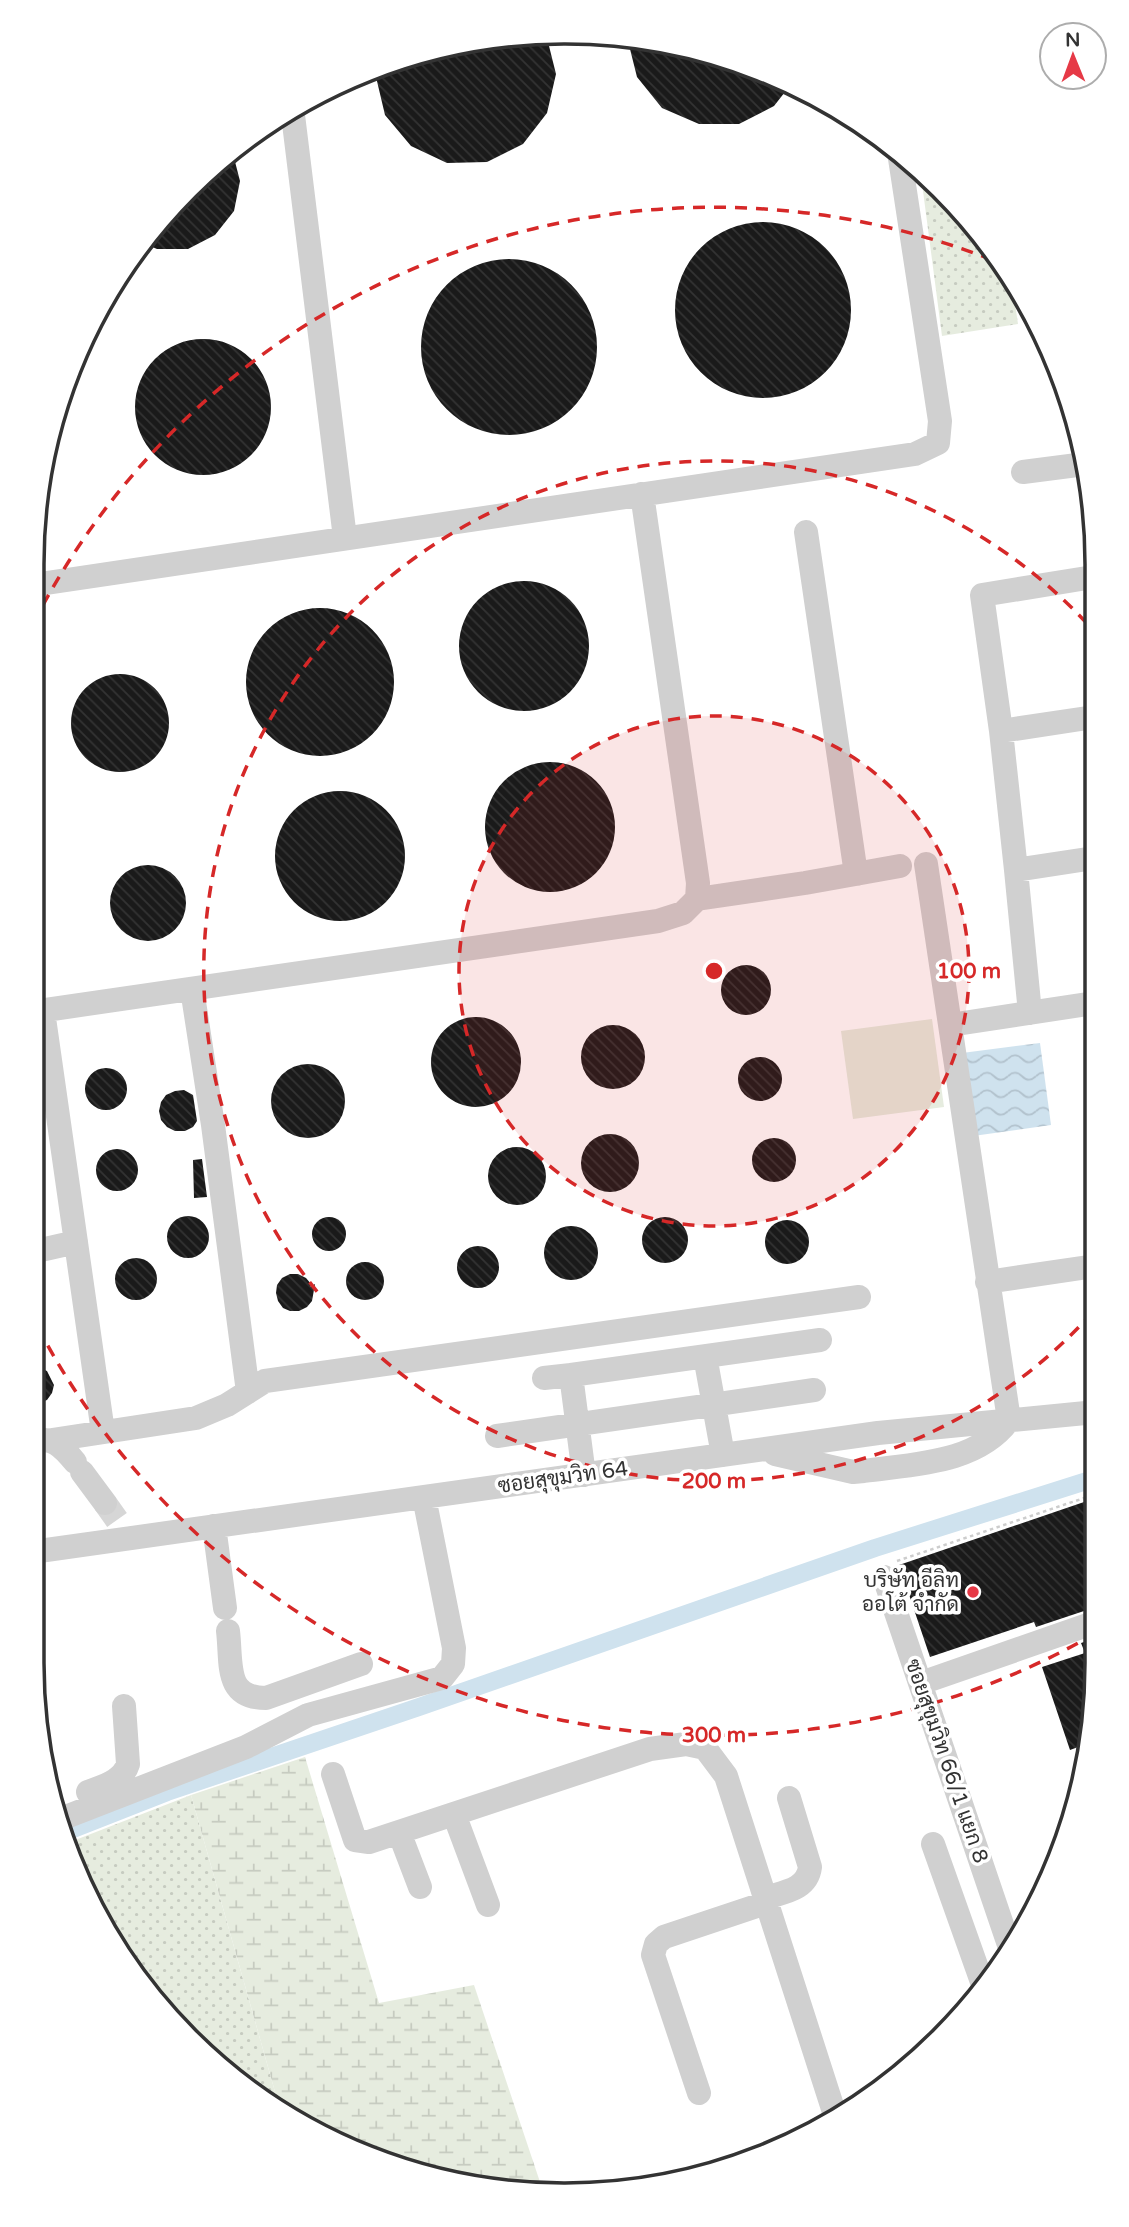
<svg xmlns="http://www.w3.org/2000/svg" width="1129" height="2227" font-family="'Varela Round',Sarabun,sans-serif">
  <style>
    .grass { fill: url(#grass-dots) }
    .wetland { fill: url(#wetland-marsh) }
    .pitch { fill: #e6ecdf }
    .water { fill: url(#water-waves) }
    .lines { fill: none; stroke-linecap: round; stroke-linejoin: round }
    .canal { stroke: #cfe2ee; stroke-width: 18 }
    .building { fill: url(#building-back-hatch) }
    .minor-tunnel { stroke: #d6d6d6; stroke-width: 24; stroke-dasharray: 24 12; stroke-linecap: butt }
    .path { stroke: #cdcdcd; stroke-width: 2.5; stroke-dasharray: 3.5 3.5; stroke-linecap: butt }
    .minor { stroke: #d0d0d0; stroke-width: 24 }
    .ring { fill: none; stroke: #d62828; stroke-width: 3.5; stroke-dasharray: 12 9 }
    .poi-dot { fill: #e63946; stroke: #fff; stroke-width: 2.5 }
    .labels { text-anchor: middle; stroke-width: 7; stroke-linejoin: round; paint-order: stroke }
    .street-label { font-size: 21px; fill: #333; stroke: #fff }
    .poi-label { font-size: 21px; fill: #333; stroke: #fff; text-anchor: end }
    .rim { fill: none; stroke: #333; stroke-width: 3.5 }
    .centre { fill: #d62828; stroke: #fff; stroke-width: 3.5 }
    .ring-label { font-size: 21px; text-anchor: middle; font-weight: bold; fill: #d62828; stroke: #fff; stroke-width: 7; stroke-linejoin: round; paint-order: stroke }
  </style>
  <defs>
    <pattern id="grass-dots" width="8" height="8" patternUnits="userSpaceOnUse" patternTransform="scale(1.75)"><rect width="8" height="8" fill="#e6ecdf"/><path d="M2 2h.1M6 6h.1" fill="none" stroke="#c6cbc0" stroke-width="1.8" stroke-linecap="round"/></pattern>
    <pattern id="wetland-marsh" width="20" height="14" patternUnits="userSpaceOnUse" patternTransform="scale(1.75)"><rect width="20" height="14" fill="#e6ecdf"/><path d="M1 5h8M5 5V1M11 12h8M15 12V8" fill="none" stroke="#c6cbc0"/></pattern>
    <pattern id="water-waves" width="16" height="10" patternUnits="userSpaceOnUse" patternTransform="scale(1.75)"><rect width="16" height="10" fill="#cfe2ee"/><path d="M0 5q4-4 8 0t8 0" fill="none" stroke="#b2c2cd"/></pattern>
    <pattern id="building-back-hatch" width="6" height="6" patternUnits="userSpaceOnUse" patternTransform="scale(1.75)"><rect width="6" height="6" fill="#1a1a1a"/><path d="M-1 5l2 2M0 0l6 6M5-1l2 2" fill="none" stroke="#333"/></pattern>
  </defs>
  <rect width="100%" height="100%" fill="#fff"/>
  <path class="grass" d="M 920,168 L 988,240 L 1012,283 L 1018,324 L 942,336 Z
    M 191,1795 L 281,2113 L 269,2106 L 142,1987 L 65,1844 Z"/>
  <path class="wetland" d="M 305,1757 L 379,2003 L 474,1985 L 542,2188 L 460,2185 L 360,2155 L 281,2113 L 191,1795 Z"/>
  <path class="pitch" d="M 932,1019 L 944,1107 L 853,1119 L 841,1031 Z"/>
  <path class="water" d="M 1040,1043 L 1051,1125 L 973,1136 L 962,1053 Z"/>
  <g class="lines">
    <path class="canal" d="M 60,1834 L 167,1792 L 419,1707 L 875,1548 L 1096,1478"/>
  </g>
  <path class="building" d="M 546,34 L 556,74 L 547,113 L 523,144 L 487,162 L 447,163 L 411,146 L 385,115 L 376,77 L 378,67 L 393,60 L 495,36 Z
    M 627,37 L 702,50 L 792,83 L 774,106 L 739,124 L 699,124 L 662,108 L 637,77 Z
    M 232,150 L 240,181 L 234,211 L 215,235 L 188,249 L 157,249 L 140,242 L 213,164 Z
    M675 310a88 88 0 1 1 176 0a88 88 0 1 1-176 0Z
    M421 347a88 88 0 1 1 176 0a88 88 0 1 1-176 0Z
    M135 407a68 68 0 1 1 136 0a68 68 0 1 1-136 0Z
    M459 646a65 65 0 1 1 130 0a65 65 0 1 1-130 0Z
    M246 682a74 74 0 1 1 148 0a74 74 0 1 1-148 0Z
    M71 723a49 49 0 1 1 98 0a49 49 0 1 1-98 0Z
    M485 827a65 65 0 1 1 130 0a65 65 0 1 1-130 0Z
    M275 856a65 65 0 1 1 130 0a65 65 0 1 1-130 0Z
    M110 903a38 38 0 1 1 76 0a38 38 0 1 1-76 0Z
    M721 990a25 25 0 1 1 50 0a25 25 0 1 1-50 0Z
    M431 1062a45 45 0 1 1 90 0a45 45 0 1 1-90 0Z
    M581 1057a32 32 0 1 1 64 0a32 32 0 1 1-64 0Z
    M738 1079a22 22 0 1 1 44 0a22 22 0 1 1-44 0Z
    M271 1101a37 37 0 1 1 74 0a37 37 0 1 1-74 0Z
    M85 1089a21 21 0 1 1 42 0a21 21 0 1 1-42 0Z
    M 184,1090 L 193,1095 L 197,1121 L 193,1127 L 185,1131 L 175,1131 L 167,1127 L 161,1120 L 159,1111 L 161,1102 L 166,1095 L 175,1091 Z
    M581 1163a29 29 0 1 1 58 0a29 29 0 1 1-58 0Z
    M752 1160a22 22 0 1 1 44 0a22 22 0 1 1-44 0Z
    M488 1176a29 29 0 1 1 58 0a29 29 0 1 1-58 0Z
    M96 1170a21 21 0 1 1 42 0a21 21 0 1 1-42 0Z
    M 202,1159 L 207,1197 L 194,1198 L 193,1160 Z
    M167 1237a21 21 0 1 1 42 0a21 21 0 1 1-42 0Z
    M312 1234a17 17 0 1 1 34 0a17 17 0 1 1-34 0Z
    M642 1240a23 23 0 1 1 46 0a23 23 0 1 1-46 0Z
    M765 1242a22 22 0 1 1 44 0a22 22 0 1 1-44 0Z
    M544 1253a27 27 0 1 1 54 0a27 27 0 1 1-54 0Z
    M457 1267a21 21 0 1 1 42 0a21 21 0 1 1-42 0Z
    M115 1279a21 21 0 1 1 42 0a21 21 0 1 1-42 0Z
    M346 1281a19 19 0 1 1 38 0a19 19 0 1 1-38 0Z
    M 290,1274 L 298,1274 L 306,1278 L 312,1285 L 310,1287 L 315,1284 L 312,1301 L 307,1307 L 299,1311 L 290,1311 L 283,1308 L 278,1301 L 276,1293 L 277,1285 L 282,1278 Z
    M 32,1364 L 47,1371 L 54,1385 L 52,1393 L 47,1400 L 40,1403 L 32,1403 Z
    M 1084,1502 L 1096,1538 L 1096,1607 L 1036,1627 L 1034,1622 L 930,1657 L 899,1565 Z
    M 1096,1638 L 1096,1697 L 1089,1743 L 1070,1750 L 1042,1667 L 1085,1653 L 1081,1643 Z"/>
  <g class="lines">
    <path class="minor-tunnel" d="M 105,1503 L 117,1520"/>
    <path class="path" d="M 897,1561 L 1096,1494"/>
    <path class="minor" d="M 292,107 L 345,538
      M 1023,472 L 1085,464
      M 642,494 L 698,883 L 697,899
      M 806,532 L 856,874
      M 1093,577 L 982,595 L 1001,731 L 1094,717
      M 33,585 L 915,454 L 938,443 L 940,421 L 899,152
      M 1001,731 L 1016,870 L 1094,858
      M 1016,870 L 1030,1013
      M 192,989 L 213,1125 L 248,1392
      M 43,1011 L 103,1432
      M 32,1012 L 658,921 L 683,913 L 697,899 L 805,883 L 900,866
      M 950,1025 L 1094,1003
      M 32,1252 L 76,1242
      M 987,1282 L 1095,1266
      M 705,1356 L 723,1455
      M 571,1375 L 820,1340
      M 544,1378 L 571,1375 L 584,1475
      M 497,1436 L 814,1390
      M 32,1440 C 53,1437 62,1446 75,1462
      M 52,1440 L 196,1418 L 227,1405 L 265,1381 L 859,1297
      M 775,1454 L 853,1472 L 864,1471 C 912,1464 977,1464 1009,1420 L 926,864
      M 82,1472 L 105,1503
      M 214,1526 L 225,1608
      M 32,1552 L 878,1433 L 1096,1412
      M 884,1577 L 1009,1945
      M 228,1631 C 232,1664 224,1698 266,1698 L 361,1664
      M 921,1683 L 1096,1622
      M 333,1774 L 355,1840 L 369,1842 L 650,1749 L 686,1744 L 705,1748 L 726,1776 L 835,2115
      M 88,1792 C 103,1786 123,1781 128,1764 L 124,1706
      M 454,1814 L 488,1905
      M 58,1820 L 246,1747 L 308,1715 L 442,1678 L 453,1664 L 454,1648 L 424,1497
      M 399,1832 L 420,1887
      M 933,1844 L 982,1982
      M 765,1898 C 784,1892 807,1890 810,1867 L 789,1798
      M 699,2093 L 653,1955 L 656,1944 L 664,1937 L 766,1903"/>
  </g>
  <circle cx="714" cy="971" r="255" fill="#d62828" fill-opacity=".12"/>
  <g class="ring">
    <circle cx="714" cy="971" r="255"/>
    <path d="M1093 1312A510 510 0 1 1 1093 630"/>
    <path d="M1096 1633A764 764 0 0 1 33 1318M33 624A764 764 0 0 1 1000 263"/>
  </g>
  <circle class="poi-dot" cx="973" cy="1592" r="7"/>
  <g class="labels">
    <g class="street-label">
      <text transform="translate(563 1477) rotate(-8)" y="7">ซอยสุขุมวิท 64</text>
      <text transform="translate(947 1761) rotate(71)" y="7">ซอยสุขุมวิท 66/1 แยก 8</text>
    </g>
    <g class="poi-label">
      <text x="959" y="1587">บริษัท อีลิท<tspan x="959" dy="24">ออโต้ จำกัด</tspan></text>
    </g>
  </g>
  <path d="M0 0H1129V2227H0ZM564 44H565A520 520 0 0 1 1085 564V1663A520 520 0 0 1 565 2183H564A520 520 0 0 1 44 1663V564A520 520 0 0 1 564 44Z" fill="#fff" fill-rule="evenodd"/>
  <path class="rim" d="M564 44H565A520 520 0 0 1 1085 564V1663A520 520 0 0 1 565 2183H564A520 520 0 0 1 44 1663V564A520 520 0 0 1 564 44Z"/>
  <circle cx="714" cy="971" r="10" class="centre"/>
  <g class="ring-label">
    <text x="969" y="978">100 m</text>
    <text x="714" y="1488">200 m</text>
    <text x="714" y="1742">300 m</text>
  </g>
  <g transform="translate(1073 56) rotate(359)"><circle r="33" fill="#ffffff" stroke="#adadad" stroke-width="2"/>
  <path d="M0-5L12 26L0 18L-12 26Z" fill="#e63946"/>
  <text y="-10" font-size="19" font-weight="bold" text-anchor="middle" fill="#333333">N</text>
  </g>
</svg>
